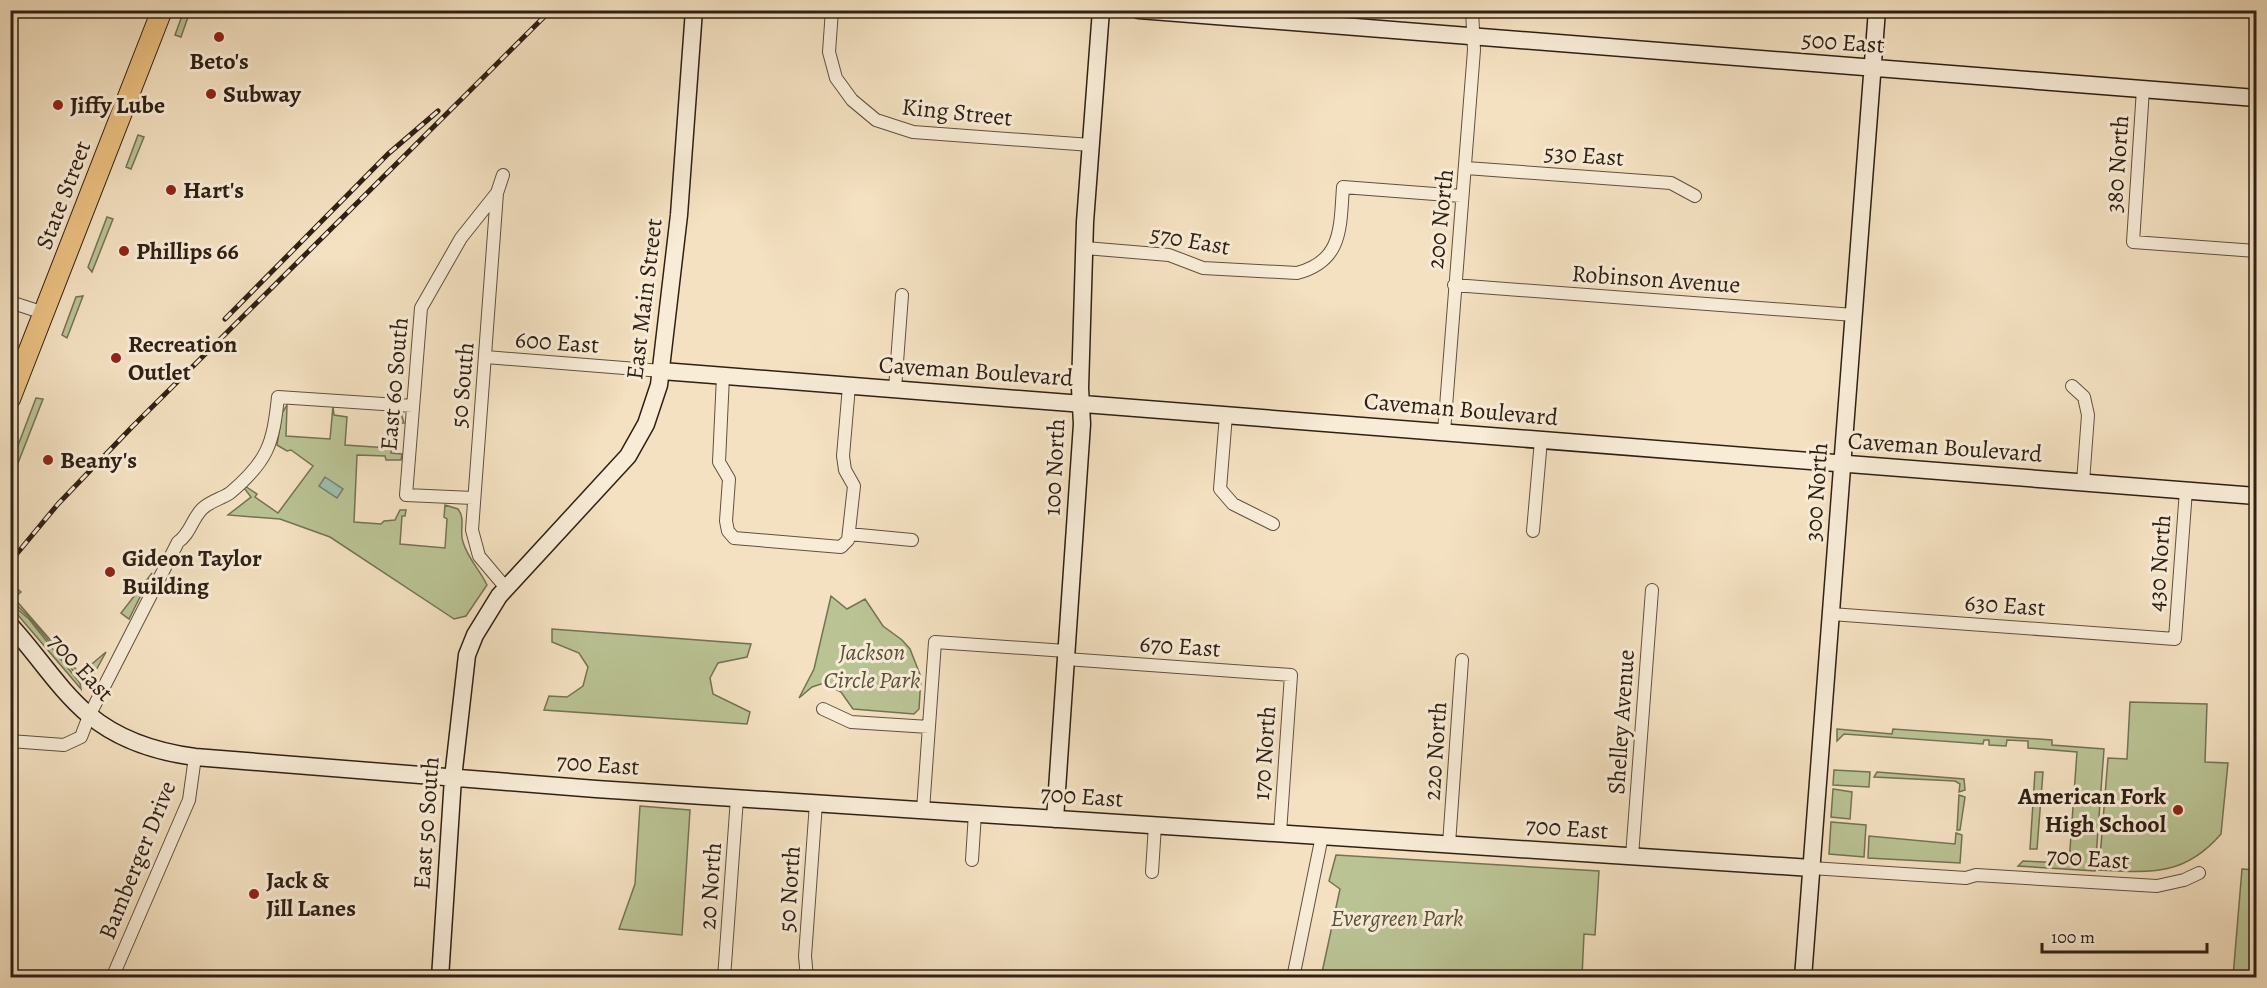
<svg xmlns="http://www.w3.org/2000/svg" width="2267" height="988" font-family="Alegreya,serif">
  <style>
    .green { fill: #bac394; stroke: #747254; stroke-width: 1.5 }
    .water { fill: #9dbeac; stroke: #717f6f; stroke-width: 1.5 }
    .lines { fill: none; stroke-linecap: round; stroke-linejoin: round }
    .street-casing { stroke: #60503f; stroke-width: 14 }
    .secondary-casing { stroke: #2f2014; stroke-width: 19 }
    .primary-casing { stroke: #2f2014; stroke-width: 22 }
    .street { stroke: #f8ecd7; stroke-width: 12 }
    .secondary { stroke: #f8ecd7; stroke-width: 16 }
    .primary { stroke: #eac080; stroke-width: 20 }
    .rail-casing { stroke: #2f2014; stroke-width: 5 }
    .rail { stroke: #f8ecd7; stroke-width: 3; stroke-dasharray: 9; stroke-linecap: butt }
    .poi-dot { fill: #8f2418; stroke: #f8ecd7; stroke-width: 2 }
    .labels { text-anchor: middle; stroke-width: 6; stroke-linejoin: round; paint-order: stroke }
    .street-label { font-size: 24px; fill: #2f2014; stroke: #f8ecd7 }
    .poi-label { font-size: 24px; font-weight: bold; fill: #2f2014; stroke: #f8ecd7; text-anchor: start }
    .park-label { font-size: 24px; font-style: italic; fill: #59513a; stroke: #f8ecd7 }
  </style>
  <rect width="100%" height="100%" fill="#f4e1c1"/>
  <filter id="stains"><feTurbulence type="fractalNoise" baseFrequency=".00333" numOctaves="4"/><feColorMatrix values="0 0 0 0 .2 0 0 0 0 .09 0 0 0 0 .02 0 0 0 .5 -.17"/></filter>
  <radialGradient id="worn" r=".72"><stop offset=".6" stop-color="#630" stop-opacity="0"/><stop offset="1" stop-color="#630" stop-opacity=".3"/></radialGradient>
  <path class="green" d="M 183,13 L 189,14 L 181,37 L 175,35 Z
    M 138,135 L 144,137 L 131,169 L 126,167 Z
    M 107,217 L 113,219 L 92,272 L 88,267 Z
    M 83,296 L 67,338 L 62,335 L 76,297 Z
    M 36,398 L 43,399 L 11,481 L 11,464 Z
    M 287,405 L 286,436 L 330,439 L 333,406 L 334,415 L 347,417 L 345,445 L 389,448 L 392,420 L 389,417 L 389,410 L 401,413 L 404,423 L 393,423 L 391,453 L 402,454 L 401,460 L 386,460 L 385,456 L 357,455 L 354,522 L 381,524 L 384,521 L 395,520 L 400,510 L 406,510 L 405,516 L 402,516 L 400,544 L 445,548 L 447,519 L 444,517 L 445,505 L 458,509 C 466,519 459,531 463,542 C 468,559 480,570 487,585 L 466,616 L 454,619 L 448,615 L 330,537 L 280,519 L 228,515 L 251,497 L 244,488 L 245,486 L 257,494 L 255,497 L 278,513 L 313,466 L 291,450 L 287,451 L 277,445 L 282,413 Z
    M 152,573 L 129,619 L 121,613 Z
    M 13,585 L 21,592 L 14,598 L 80,674 L 106,652 L 88,685 L 84,684 L 30,618 L 11,600 Z
    M 831,596 L 847,609 L 865,599 L 883,626 L 902,640 L 910,649 L 921,677 L 919,709 L 914,714 L 853,709 L 841,692 L 824,683 L 812,687 L 799,698 L 814,669 Z
    M 10,603 L 29,619 L 80,683 L 81,689 L 11,607 Z
    M 552,629 L 751,644 L 747,657 L 718,663 L 710,678 L 713,694 L 750,712 L 747,724 L 544,710 L 549,696 L 567,697 L 583,686 L 588,667 L 579,653 L 552,642 Z
    M 2130,702 L 2207,704 L 2205,762 L 2228,763 L 2221,834 C 2185,876 2151,873 2099,870 L 2108,758 L 2127,759 Z
    M 1837,729 L 1892,734 L 1893,729 L 2052,740 L 2052,745 L 2104,749 L 2095,871 L 2018,866 L 2023,861 L 2069,863 L 2077,752 L 2028,748 L 2028,741 L 2007,740 L 2006,746 L 1989,745 L 1989,740 L 1984,740 L 1983,744 L 1844,734 L 1837,741 Z
    M 1834,770 L 1870,772 L 1869,787 L 1833,785 Z
    M 1877,772 L 1964,779 L 1965,790 L 1959,792 L 1960,784 L 1955,781 L 1874,777 Z
    M 2035,772 L 2043,772 L 2037,849 L 2030,849 Z
    M 1833,789 L 1852,792 L 1850,819 L 1831,817 Z
    M 1959,795 L 1965,797 L 1960,830 L 1957,830 Z
    M 640,806 L 690,810 L 682,935 L 619,929 L 635,884 Z
    M 1831,822 L 1866,825 L 1864,857 L 1829,854 Z
    M 1956,833 L 1962,835 L 1960,863 L 1868,858 L 1869,836 L 1955,844 Z
    M 1336,855 L 1599,871 L 1595,935 L 1584,934 L 1582,977 L 1321,977 L 1340,889 L 1329,881 Z
    M 2242,869 L 2256,870 L 2256,977 L 2233,977 Z"/>
  <path class="water" d="M 325,477 L 343,489 L 337,498 L 319,486 Z"/>
  <g class="lines">
    <g class="street-casing">
      <path id="street" d="M 832,10 L 829,52 L 836,78 L 852,100 L 876,120 L 913,132 L 1091,145
        M 2143,89 L 2133,242 L 2256,251
        M 1466,168 L 1671,183 L 1695,196
        M 503,175 L 497,193 L 472,530 L 479,556 L 506,588
        M 1085,248 L 1169,255 L 1203,268 L 1297,273 C 1343,261 1340,227 1343,187 L 1461,196
        M 1454,285 L 1854,315
        M 10,302 L 44,313
        M 486,357 L 662,371
        M 723,376 L 719,462 L 729,479 L 726,521 L 728,531 L 734,538 L 841,547 L 848,540 L 854,486 L 845,470 L 843,456 L 849,386
        M 2072,386 L 2084,397 L 2088,415 L 2083,482
        M 895,389 L 902,295
        M 1226,415 L 1220,489 L 1233,504 L 1273,524
        M 1444,432 L 1474,50 L 1472,10
        M 473,498 L 406,495 L 421,308 L 461,238 L 496,194
        M 1533,531 L 1541,440
        M 849,534 L 912,540
        M 1831,614 L 2175,639 L 2186,490
        M 1066,659 L 1291,675 L 1280,833
        M 823,709 L 851,722 L 929,727
        M 10,741 L 64,745 L 81,737 L 89,716 L 178,542 C 190,534 192,519 202,509 C 210,501 221,499 230,493 C 268,461 273,444 278,397 L 413,406
        M 923,810 L 935,642 L 1066,651
        M 1449,844 L 1462,660
        M 1632,856 L 1652,590
        M 972,860 L 975,813
        M 1811,868 L 1966,878 L 1976,875 L 2157,886 L 2184,880 L 2199,873
        M 1152,872 L 1155,825
        M 112,978 L 189,800 L 195,757
        M 189,978 L 202,978
        M 724,978 L 737,798
        M 807,978 L 805,956 L 816,803
        M 1293,978 L 1322,836"/>
    </g>
    <g class="secondary-casing">
      <path id="secondary" d="M 1139,10 L 2256,98
        M 662,371 L 2256,496
        M 10,625 C 37,654 59,690 89,715 C 119,740 157,752 195,757 L 596,789 L 1811,868
        M 1055,819 L 1082,424 L 1080,388 L 1085,222 L 1101,10
        M 440,978 L 453,778 L 467,655 L 475,635 L 499,596 L 628,456 L 646,424 L 659,385 L 679,215 L 694,10
        M 1803,978 L 1877,10"/>
    </g>
    <g class="primary-casing">
      <path id="primary" d="M 10,399 L 162,10"/>
    </g>
    <use href="#street" class="street"/>
    <use href="#secondary" class="secondary"/>
    <use href="#primary" class="primary"/>
    <g class="rail-casing">
      <path id="rail" d="M 225,319 L 388,154 L 438,111
        M 10,562 L 58,504 L 132,427 L 551,10"/>
    </g>
    <use href="#rail" class="rail"/>
  </g>
  <g class="poi-dot">
    <circle cx="219" cy="37" r="6"/>
    <circle cx="211" cy="94" r="6"/>
    <circle cx="58" cy="105" r="6"/>
    <circle cx="171" cy="190" r="6"/>
    <circle cx="124" cy="251" r="6"/>
    <circle cx="116" cy="358" r="6"/>
    <circle cx="48" cy="460" r="6"/>
    <circle cx="110" cy="572" r="6"/>
    <circle cx="2178" cy="810" r="6"/>
    <circle cx="254" cy="894" r="6"/>
  </g>
  <g class="labels">
    <g class="street-label">
      <text transform="translate(1843 42) rotate(4)" y="8">500 East</text>
      <text transform="translate(957 112) rotate(6)" y="8">King Street</text>
      <text transform="translate(1584 155) rotate(4)" y="8">530 East</text>
      <text transform="translate(2117 164) rotate(-86)" y="8">380 North</text>
      <text transform="translate(63 195) rotate(-69)" y="8">State Street</text>
      <text transform="translate(1440 219) rotate(-84)" y="8">200 North</text>
      <text transform="translate(1190 240) rotate(10)" y="8">570 East</text>
      <text transform="translate(1656 279) rotate(4)" y="8">Robinson Avenue</text>
      <text transform="translate(644 299) rotate(-83)" y="8">East Main Street</text>
      <text transform="translate(557 342) rotate(4)" y="8">600 East</text>
      <text transform="translate(976 371) rotate(4)" y="8">Caveman Boulevard</text>
      <text transform="translate(394 384) rotate(-85)" y="8">East 60 South</text>
      <text transform="translate(462 385) rotate(-85)" y="8">50 South</text>
      <text transform="translate(1461 409) rotate(5)" y="8">Caveman Boulevard</text>
      <text transform="translate(1945 447) rotate(4)" y="8">Caveman Boulevard</text>
      <text transform="translate(1054 467) rotate(-87)" y="8">100 North</text>
      <text transform="translate(1816 492) rotate(-86)" y="8">300 North</text>
      <text transform="translate(2159 563) rotate(-86)" y="8">430 North</text>
      <text transform="translate(2005 605) rotate(4)" y="8">630 East</text>
      <text transform="translate(1180 646) rotate(4)" y="8">670 East</text>
      <text transform="translate(81 667) rotate(47)" y="8">700 East</text>
      <text transform="translate(1621 722) rotate(-86)" y="8">Shelley Avenue</text>
      <text transform="translate(1435 751) rotate(-86)" y="8">220 North</text>
      <text transform="translate(1264 753) rotate(-86)" y="8">170 North</text>
      <text transform="translate(598 764) rotate(4)" y="8">700 East</text>
      <text transform="translate(1082 796) rotate(4)" y="8">700 East</text>
      <text transform="translate(426 823) rotate(-86)" y="8">East 50 South</text>
      <text transform="translate(1567 828) rotate(4)" y="8">700 East</text>
      <text transform="translate(2088 858) rotate(4)" y="8">700 East</text>
      <text transform="translate(137 860) rotate(-68)" y="8">Bamberger Drive</text>
      <text transform="translate(710 886) rotate(-86)" y="8">20 North</text>
      <text transform="translate(789 889) rotate(-86)" y="8">50 North</text>
    </g>
    <g class="poi-label">
      <text x="219" y="69" text-anchor="middle">Beto's</text>
      <text x="223" y="102">Subway</text>
      <text x="70" y="113">Jiffy Lube</text>
      <text x="183" y="198">Hart's</text>
      <text x="136" y="259">Phillips 66</text>
      <text x="128" y="352">Recreation<tspan x="128" dy="28">Outlet</tspan></text>
      <text x="60" y="468">Beany's</text>
      <text x="122" y="566">Gideon Taylor<tspan x="122" dy="28">Building</tspan></text>
      <text x="2166" y="804" text-anchor="end">American Fork<tspan x="2166" dy="28">High School</tspan></text>
      <text x="266" y="888">Jack &amp;<tspan x="266" dy="28">Jill Lanes</tspan></text>
    </g>
    <g class="park-label">
      <text x="872" y="660">Jackson<tspan x="872" dy="28">Circle Park</tspan></text>
      <text x="1397" y="926">Evergreen Park</text>
    </g>
  </g>
  <rect width="2267" height="988" fill="none" stroke="#f4e1c1" stroke-width="36"/>
  <rect x="12" y="12" width="2243" height="964" fill="none" stroke="#2f2014" stroke-width="3"/>
  <rect x="18" y="18" width="2231" height="952" fill="none" stroke="#2f2014" stroke-width="1.5"/>
  <path d="M2042 943v9h165v-9" fill="none" stroke="#2f2014" stroke-width="3"/>
  <text x="2051" y="943" font-size="18" fill="#2f2014" stroke="#f8ecd7" stroke-width="4.5" paint-order="stroke">100 m</text>
  <rect width="100%" height="100%" filter="url(#stains)"/>
  <rect width="100%" height="100%" fill="url(#worn)"/>
</svg>
